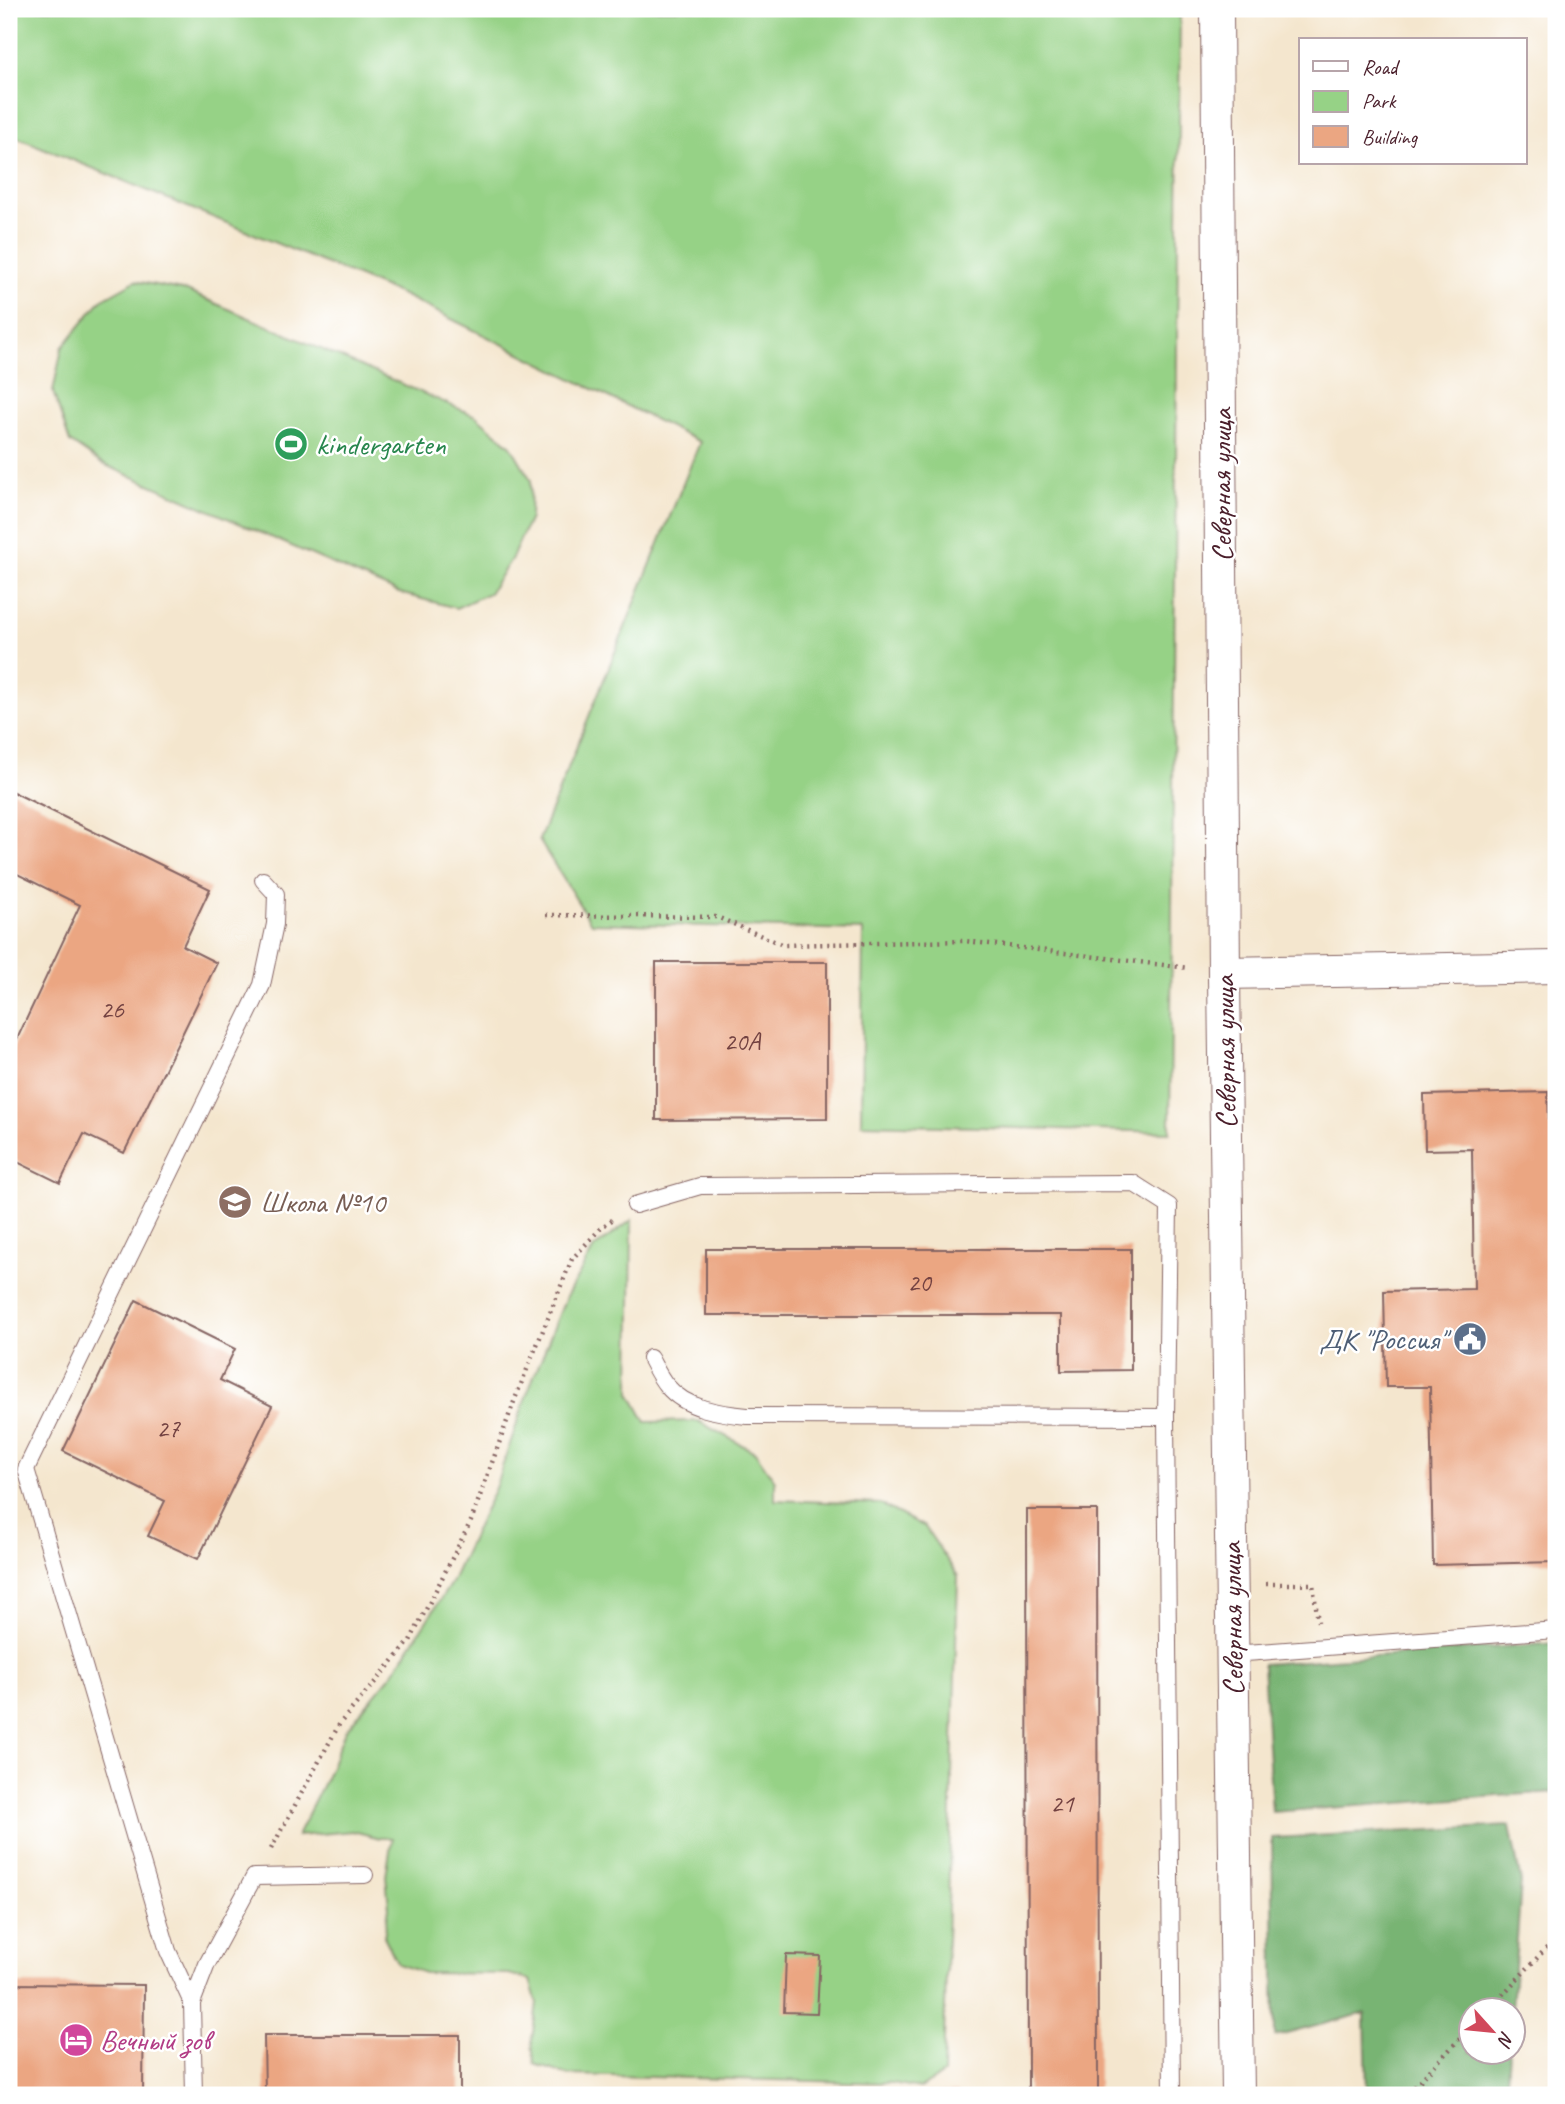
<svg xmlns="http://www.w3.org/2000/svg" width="1565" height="2104" font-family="Caveat,sans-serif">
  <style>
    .green { fill: #96d286; stroke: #707858; stroke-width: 2 }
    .forest { fill: #78b473; stroke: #616a4f; stroke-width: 2 }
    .building { fill: #eba682 }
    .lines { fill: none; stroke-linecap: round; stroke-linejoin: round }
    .service-casing { stroke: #866564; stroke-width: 18 }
    .minor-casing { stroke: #866564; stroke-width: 34 }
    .path { stroke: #866564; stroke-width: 4.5; stroke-dasharray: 2 5; stroke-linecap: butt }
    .service { stroke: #fff; stroke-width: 16 }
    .minor { stroke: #fff; stroke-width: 32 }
    .labels { text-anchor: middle; stroke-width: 5; stroke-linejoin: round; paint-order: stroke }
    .number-label { font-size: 26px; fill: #724141 }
    .leisure-label { font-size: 30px; fill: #27864d; stroke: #fff; text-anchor: start }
    .street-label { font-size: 30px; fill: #4a1f2b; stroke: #fff }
    .education-label { font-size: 30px; fill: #785e54; stroke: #fff; text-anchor: start }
    .service-label { font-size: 30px; fill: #4e5e75; stroke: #fff; text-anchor: end }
    .hotel-label { font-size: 30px; fill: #b23c85; stroke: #fff; text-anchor: start }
  </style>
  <rect width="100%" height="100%" fill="#fff"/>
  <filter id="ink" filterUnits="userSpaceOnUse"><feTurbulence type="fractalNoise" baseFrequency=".0143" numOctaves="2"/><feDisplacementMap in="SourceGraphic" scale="14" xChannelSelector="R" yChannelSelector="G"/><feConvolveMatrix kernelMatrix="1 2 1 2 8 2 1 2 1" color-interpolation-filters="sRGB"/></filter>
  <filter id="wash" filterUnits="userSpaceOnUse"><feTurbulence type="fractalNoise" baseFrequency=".00686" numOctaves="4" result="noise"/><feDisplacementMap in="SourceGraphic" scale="28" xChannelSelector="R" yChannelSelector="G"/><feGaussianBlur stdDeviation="1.57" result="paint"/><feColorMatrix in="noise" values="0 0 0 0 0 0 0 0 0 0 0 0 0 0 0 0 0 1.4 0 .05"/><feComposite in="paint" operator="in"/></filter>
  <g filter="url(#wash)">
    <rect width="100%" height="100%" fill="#f4e6ce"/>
    <path class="green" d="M 9,9 L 1180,9 L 1170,1132 L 861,1124 L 863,930 L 591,923 L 539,840 L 700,442 L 403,295 L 9,134 Z
      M 135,281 L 187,291 L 476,416 L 511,446 L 531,480 L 530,518 L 512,558 L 489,593 L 456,608 L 399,593 L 101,463 L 70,442 L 53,392 L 62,348 L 101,300 Z
      M 632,1220 L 630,1393 L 646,1422 L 698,1421 L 755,1452 L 775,1481 L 775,1500 L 880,1504 L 925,1527 L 958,1576 L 943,2074 L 920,2088 L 892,2083 L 568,2075 L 534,2064 L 532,2040 L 537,2003 L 530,1980 L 509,1974 L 424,1973 L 398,1964 L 384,1936 L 389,1908 L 386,1876 L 392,1838 L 380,1838 L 353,1831 L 297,1836 L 327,1776 L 345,1731 L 393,1673 L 451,1583 L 495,1488 L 527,1394 L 566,1297 L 594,1248 Z"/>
    <path class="forest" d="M 1556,1643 L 1556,1792 L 1272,1812 L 1263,1664 Z
      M 1510,1826 L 1521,1882 L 1512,2009 L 1470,2010 L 1470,2052 L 1509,2052 L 1506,2095 L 1367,2095 L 1365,2013 L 1275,2037 L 1272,1838 Z"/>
    <g id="blocks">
      <path class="building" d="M 9,790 L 210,889 L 183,946 L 217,963 L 124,1153 L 84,1134 L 60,1183 L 9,1158 L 9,1056 L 80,905 L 9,870 Z
        M 656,962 L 827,962 L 827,1119 L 656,1120 Z
        M 1548,1092 L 1549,1126 L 1556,1126 L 1556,1562 L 1433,1565 L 1430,1387 L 1386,1387 L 1384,1291 L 1474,1289 L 1472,1149 L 1425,1150 L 1424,1095 Z
        M 706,1249 L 1131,1249 L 1131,1370 L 1061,1371 L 1061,1315 L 706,1315 Z
        M 136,1300 L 235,1349 L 220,1380 L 272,1406 L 198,1559 L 148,1536 L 165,1501 L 63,1451 Z
        M 1027,1510 L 1097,1510 L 1098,2095 L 1028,2095 Z
        M 786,1955 L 820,1956 L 817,2013 L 784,2012 Z
        M 9,1984 L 144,1985 L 143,2095 L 9,2095 Z
        M 264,2035 L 460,2035 L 460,2095 L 265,2095 Z
        M 815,2092 L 958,2092 L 958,2095 L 815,2095 Z"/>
    </g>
  </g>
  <g filter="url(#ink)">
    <use href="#blocks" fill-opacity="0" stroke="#866564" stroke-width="2"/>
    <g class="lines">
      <g class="service-casing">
        <path id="service" d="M 635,1205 L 700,1186 L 1133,1183 L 1169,1206 L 1166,1417 L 1172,2095
          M 650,1358 C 655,1367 660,1378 667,1386 C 686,1409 719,1413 747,1416 L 1166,1417
          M 1232,1654 L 1556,1630
          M 192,2003 L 168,1951 L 26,1469 L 262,985 L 275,924 L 276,894 L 263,880
          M 194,2095 L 192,2003 L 207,1964 L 254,1877 L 365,1875"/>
      </g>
      <g class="minor-casing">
        <path id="minor" d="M 1217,9 L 1224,977 L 1238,2095
          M 1224,973 L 1556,967"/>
      </g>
      <path class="path" d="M 546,915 L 717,917 L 783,945 L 965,941 L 1188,968
        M 1266,1584 L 1313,1584 L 1318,1622
        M 271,1849 L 340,1723 L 410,1641 L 471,1521 L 515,1399 L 572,1259 L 602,1227 L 612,1220
        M 1488,2010 L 1556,1938
        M 1415,2086 L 1470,2028"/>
      <use href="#service" class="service"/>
      <use href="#minor" class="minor"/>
    </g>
  </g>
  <defs>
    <g id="stadium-disc" transform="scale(1.75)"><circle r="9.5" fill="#2e9e5b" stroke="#fff"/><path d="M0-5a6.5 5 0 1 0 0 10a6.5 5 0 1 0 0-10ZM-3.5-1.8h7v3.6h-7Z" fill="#fff"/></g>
    <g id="school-disc" transform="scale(1.75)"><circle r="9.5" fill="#8d6e63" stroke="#fff"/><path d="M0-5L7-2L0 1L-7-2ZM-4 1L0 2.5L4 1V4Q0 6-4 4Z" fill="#fff"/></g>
    <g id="civic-disc" transform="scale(1.75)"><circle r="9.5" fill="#5c6f8a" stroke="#fff"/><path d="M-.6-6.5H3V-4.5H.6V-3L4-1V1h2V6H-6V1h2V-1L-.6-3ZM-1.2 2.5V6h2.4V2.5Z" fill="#fff"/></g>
    <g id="hotel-disc" transform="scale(1.75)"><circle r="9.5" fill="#d1479c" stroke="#fff"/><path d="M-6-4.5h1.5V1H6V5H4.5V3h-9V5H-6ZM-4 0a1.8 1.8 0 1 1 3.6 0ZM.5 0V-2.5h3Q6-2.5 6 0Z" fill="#fff"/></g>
  </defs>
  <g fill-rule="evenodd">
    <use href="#stadium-disc" x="291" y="444"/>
    <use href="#school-disc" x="235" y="1202"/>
    <use href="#civic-disc" x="1470" y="1339"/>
    <use href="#hotel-disc" x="76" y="2040"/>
  </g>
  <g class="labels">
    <g class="number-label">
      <text x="112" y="1018">26</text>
      <text x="742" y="1050">20А</text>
      <text x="919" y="1291">20</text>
      <text x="168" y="1437">27</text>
      <text x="1062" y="1812">21</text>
    </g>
    <g class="leisure-label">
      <text x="316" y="454">kindergarten</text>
    </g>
    <g class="street-label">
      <text transform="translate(1221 485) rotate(-90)" y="10">Северная улица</text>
      <text transform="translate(1225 1052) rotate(-91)" y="10">Северная улица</text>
      <text transform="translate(1232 1619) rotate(-91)" y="10">Северная улица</text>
    </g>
    <g class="education-label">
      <text x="260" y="1212">Школа №10</text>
    </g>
    <g class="service-label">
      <text x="1446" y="1349">ДК "Россия"</text>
    </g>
    <g class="hotel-label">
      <text x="100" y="2050">Вечный зов</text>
    </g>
  </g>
  <rect width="1565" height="2104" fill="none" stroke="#fff" stroke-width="35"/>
  <rect x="1299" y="38" width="228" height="126" fill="#ffffff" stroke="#b7a5aa" stroke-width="2"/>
  <rect x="1313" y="61" width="35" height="10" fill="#ffffff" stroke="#b7a5aa" stroke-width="2"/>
  <text x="1362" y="74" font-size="21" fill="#4a1f2b">Road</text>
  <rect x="1313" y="91" width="35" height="21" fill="#96d286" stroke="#b7a5aa" stroke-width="2"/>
  <text x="1362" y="108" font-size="21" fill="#4a1f2b">Park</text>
  <rect x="1313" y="126" width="35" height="21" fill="#eba682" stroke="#b7a5aa" stroke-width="2"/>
  <text x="1362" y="144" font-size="21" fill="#4a1f2b">Building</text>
  <g transform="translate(1492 2031) rotate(117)"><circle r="33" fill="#ffffff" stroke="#b7a5aa" stroke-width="2"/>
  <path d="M0-5L12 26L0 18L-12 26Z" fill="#d1495b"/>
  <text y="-10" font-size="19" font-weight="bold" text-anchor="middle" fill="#4a1f2b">N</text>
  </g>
</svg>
